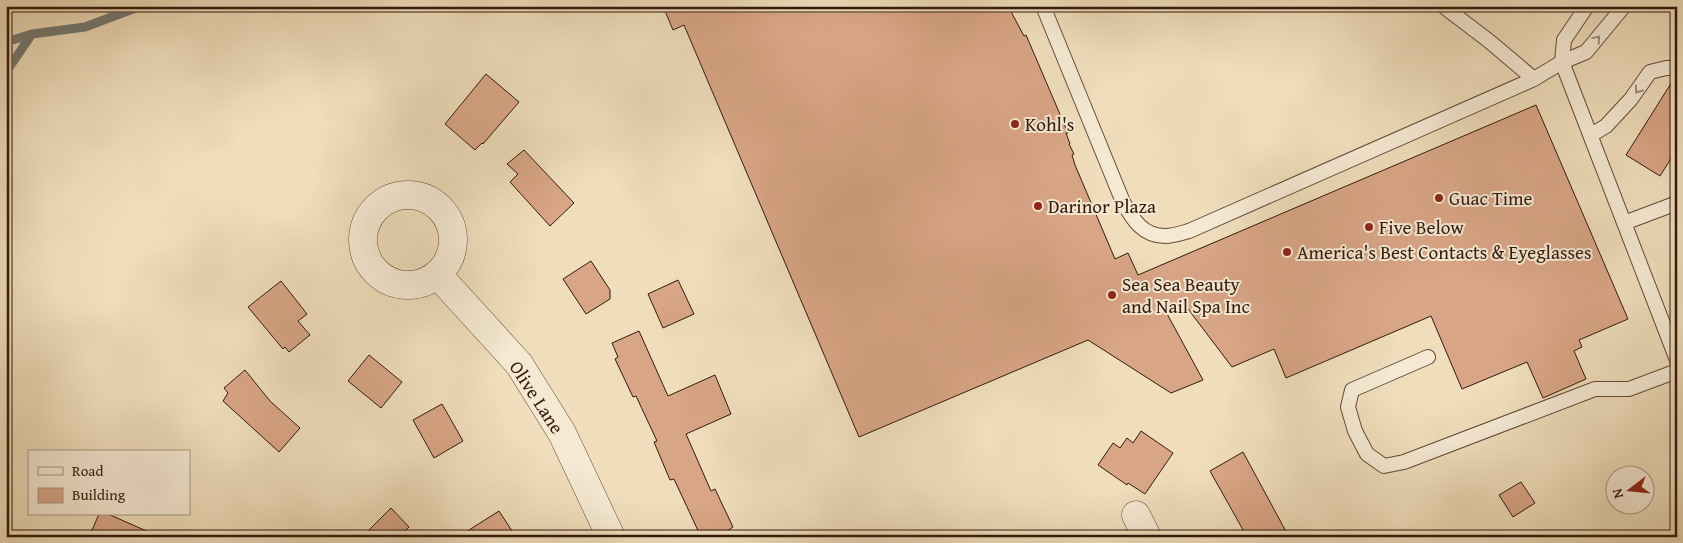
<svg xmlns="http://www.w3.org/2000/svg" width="1683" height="543" font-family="'Gentium Book Plus',serif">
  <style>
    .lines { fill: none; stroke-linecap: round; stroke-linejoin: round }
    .stream { stroke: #737a74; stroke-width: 9 }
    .building { fill: #d8a586; stroke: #331a0d }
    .service-casing { stroke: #624b38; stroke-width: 16 }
    .minor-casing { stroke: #624b38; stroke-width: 29 }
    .service { stroke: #f5e9d3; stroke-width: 14 }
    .minor { stroke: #f5e9d3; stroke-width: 28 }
    .oneway { stroke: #9e8c7a }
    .poi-dot { fill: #8f2418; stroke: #f5e9d3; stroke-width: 2 }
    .labels { text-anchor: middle; stroke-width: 4; stroke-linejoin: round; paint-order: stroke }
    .poi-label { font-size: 19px; fill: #331a0d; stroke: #f5e9d3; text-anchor: start }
    .street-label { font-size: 19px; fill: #331a0d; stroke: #f5e9d3 }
  </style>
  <rect width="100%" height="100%" fill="#efddbb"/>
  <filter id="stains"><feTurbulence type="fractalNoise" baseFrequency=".004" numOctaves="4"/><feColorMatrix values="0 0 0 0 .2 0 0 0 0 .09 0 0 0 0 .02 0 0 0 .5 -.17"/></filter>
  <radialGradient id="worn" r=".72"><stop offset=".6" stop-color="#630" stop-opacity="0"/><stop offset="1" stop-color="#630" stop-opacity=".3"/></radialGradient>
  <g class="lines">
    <path class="stream" d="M 6,42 L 32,34 L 85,27 L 141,6
      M 6,72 L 32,34"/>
  </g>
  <path class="building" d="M 663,6 L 1008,6 L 1024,36 L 1026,35 L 1068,133 L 1066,133 L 1070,144 L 1069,144 L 1074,154 L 1072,155 L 1075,165 L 1115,259 L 1128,253 L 1138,275 L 1536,105 L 1628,319 L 1579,340 L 1582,347 L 1574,351 L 1586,379 L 1543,398 L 1527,362 L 1462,389 L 1431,316 L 1286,378 L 1274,349 L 1232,367 L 1182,301 L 1166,312 L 1203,380 L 1171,393 L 1088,340 L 859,437 L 684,25 L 673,30 Z
    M 486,74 L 519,102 L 483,144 L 482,143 L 475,150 L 445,124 Z
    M 1675,77 L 1677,77 L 1677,149 L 1660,176 L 1626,155 Z
    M 524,150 L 574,203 L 550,226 L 510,182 L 518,174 L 507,164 Z
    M 591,261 L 610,290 L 610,299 L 586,314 L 563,279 Z
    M 678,280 L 694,314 L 663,328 L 648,294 Z
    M 281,281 L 307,314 L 298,321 L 310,335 L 289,352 L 285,347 L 283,349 L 248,307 Z
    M 639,331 L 668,396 L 715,375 L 731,414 L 686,434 L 711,491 L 715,489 L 733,527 L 727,531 L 730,537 L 701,537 L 674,479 L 670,480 L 654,442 L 657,441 L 636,396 L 633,397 L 615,359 L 618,357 L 612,343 Z
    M 369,355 L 402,382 L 381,408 L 348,381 Z
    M 245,370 L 270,401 L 300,428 L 279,452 L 223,401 L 228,393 L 224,388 Z
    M 442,404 L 463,441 L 434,458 L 413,420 Z
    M 1141,431 L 1173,453 L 1145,494 L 1128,483 L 1127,485 L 1098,465 L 1113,443 L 1120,448 L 1127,438 L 1133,443 Z
    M 1243,452 L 1289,537 L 1247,537 L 1210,471 Z
    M 1521,482 L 1535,503 L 1513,517 L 1499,495 Z
    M 391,508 L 409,527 L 399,537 L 362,537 Z
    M 499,511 L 516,537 L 458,537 Z
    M 99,514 L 108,514 L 160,537 L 89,537 Z"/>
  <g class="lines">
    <g class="service-casing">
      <path id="service" d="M 1043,6 L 1123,202 C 1133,220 1143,236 1165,236 C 1173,236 1182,233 1189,231 L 1534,79 L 1562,62 L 1586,52 L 1624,6
        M 1443,6 L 1489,41 L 1534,79
        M 1587,6 L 1564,40 L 1562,62 L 1677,360
        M 1591,135 L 1606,126 L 1631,99 L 1650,72 L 1666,68 L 1677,68
        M 1624,223 L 1677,203
        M 1428,357 L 1352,390 L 1348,407 L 1355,431 L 1367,454 L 1384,466 L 1404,462 L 1595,389 L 1629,389 L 1677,371"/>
    </g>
    <g class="minor-casing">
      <path id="minor" d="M363 240a45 45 0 1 1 90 0a45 45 0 1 1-90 0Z
        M 437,274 L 519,364 L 562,433 L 611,537
        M 1136,515 L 1147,537"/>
    </g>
    <use href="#service" class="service"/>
    <use href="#minor" class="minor"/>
  </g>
  <defs><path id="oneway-chevron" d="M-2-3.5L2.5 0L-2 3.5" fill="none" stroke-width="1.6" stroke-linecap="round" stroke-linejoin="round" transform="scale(1.25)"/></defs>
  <g class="oneway">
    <use href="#oneway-chevron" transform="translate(1597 39) rotate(-50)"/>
    <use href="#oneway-chevron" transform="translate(1638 90) rotate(126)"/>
  </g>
  <g class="poi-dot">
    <circle cx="1015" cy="124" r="5"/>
    <circle cx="1439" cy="198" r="5"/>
    <circle cx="1038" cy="206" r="5"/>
    <circle cx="1369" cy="227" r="5"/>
    <circle cx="1287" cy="252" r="5"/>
    <circle cx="1112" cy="295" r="5"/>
  </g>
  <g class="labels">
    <g class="poi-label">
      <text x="1025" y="131">Kohl's</text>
      <text x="1449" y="205">Guac Time</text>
      <text x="1048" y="213">Darinor Plaza</text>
      <text x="1379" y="234">Five Below</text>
      <text x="1297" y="259">America's Best Contacts &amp; Eyeglasses</text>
      <text x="1122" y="291">Sea Sea Beauty<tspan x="1122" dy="22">and Nail Spa Inc</tspan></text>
    </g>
    <g class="street-label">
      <text transform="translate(537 397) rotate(57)" y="7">Olive Lane</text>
    </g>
  </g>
  <rect width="1683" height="543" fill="none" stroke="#efddbb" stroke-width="25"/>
  <rect x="8" y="8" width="1668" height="528" fill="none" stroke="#331a0d" stroke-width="2.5"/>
  <rect x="12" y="12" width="1658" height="518" fill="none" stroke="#331a0d"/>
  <rect x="28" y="450" width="162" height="65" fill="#f5e9d3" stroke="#a79684"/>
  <rect x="38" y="467" width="25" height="8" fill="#f5e9d3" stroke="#a79684"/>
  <text x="72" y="476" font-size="15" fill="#331a0d">Road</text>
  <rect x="38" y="488" width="25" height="15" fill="#d8a586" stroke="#a79684"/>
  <text x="72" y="500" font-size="15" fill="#331a0d">Building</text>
  <g transform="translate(1630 490) rotate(254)"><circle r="24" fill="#f5e9d3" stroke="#a79684"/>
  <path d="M0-4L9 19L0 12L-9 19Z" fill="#8f2418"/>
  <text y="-8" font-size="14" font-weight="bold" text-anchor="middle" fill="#331a0d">N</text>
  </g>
  <rect width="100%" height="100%" filter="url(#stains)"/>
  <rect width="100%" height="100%" fill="url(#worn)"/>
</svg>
